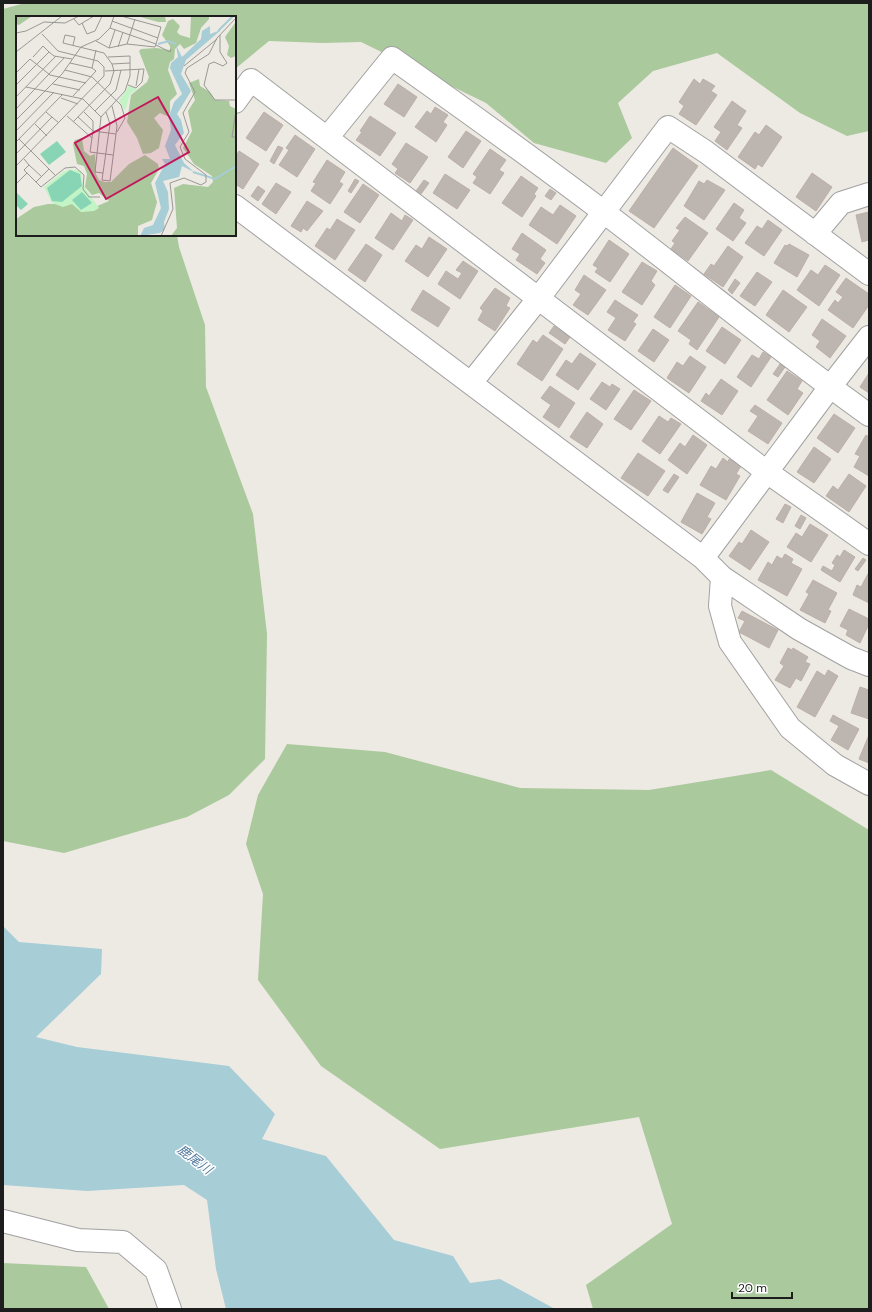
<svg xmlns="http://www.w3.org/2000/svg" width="872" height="1312" font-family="'DM Sans','Noto Sans JP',sans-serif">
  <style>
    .forest { fill: #aac99c }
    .water { fill: #a7cdd7 }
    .building { fill: #bdb5b0; stroke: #bdb0a7 }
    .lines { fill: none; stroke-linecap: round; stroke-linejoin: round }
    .minor-casing { stroke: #a1a1a1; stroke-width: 24 }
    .minor { stroke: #fff; stroke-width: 22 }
    .labels { text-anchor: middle; stroke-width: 3; stroke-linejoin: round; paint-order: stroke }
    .water-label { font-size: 13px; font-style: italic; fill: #4f779c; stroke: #fff }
    .inset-river { fill: none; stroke: #a7cdd7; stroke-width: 2 }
    .inset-road { fill: none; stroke: #9a9894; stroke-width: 1 }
    .view { fill: #c2185b; fill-opacity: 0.15; stroke: #c2185b; stroke-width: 2 }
    .inset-edge { fill: none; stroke: #1d1d1d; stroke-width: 2 }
  </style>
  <rect width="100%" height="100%" fill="#edeae3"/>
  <path class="forest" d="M 25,3 L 869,3 L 869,131 L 847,136 L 800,113 L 717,53 L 653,71 L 618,103 L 632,138 L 606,163 L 534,143 L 486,103 L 361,42 L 323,43 L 269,41 L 235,69 L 235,17 L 17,17 L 17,235 L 177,235 L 179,247 L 205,325 L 206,387 L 253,514 L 267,634 L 265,759 L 229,795 L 187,817 L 64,853 L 3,841 L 3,9 Z
    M 287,744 L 385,752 L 520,788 L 649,790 L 771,770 L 869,830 L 869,1309 L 593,1309 L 586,1285 L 672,1224 L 639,1117 L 440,1149 L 321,1066 L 258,980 L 263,894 L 246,844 L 258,795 Z
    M 3,1263 L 86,1267 L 109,1309 L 3,1309 Z"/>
  <path class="water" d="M 3,926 L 19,942 L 102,949 L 101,974 L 36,1037 L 77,1047 L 229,1066 L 275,1114 L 262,1139 L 326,1156 L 394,1240 L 453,1256 L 470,1283 L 500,1279 L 555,1309 L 226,1309 L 216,1269 L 207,1200 L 184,1185 L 87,1191 L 3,1185 Z"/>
  <path class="building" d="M 694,79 L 700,84 L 703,79 L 715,86 L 711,91 L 717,95 L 696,125 L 679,114 L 684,106 L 679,102 Z
    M 398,84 L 417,97 L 404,117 L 384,104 Z
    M 732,101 L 746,111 L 737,125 L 742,128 L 727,150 L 715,141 L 721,132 L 714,127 Z
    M 435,107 L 448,115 L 443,122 L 447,125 L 436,142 L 415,127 L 427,111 L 431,114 Z
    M 264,112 L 283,125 L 266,151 L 246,138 Z
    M 370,116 L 396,133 L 380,156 L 356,140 L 362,132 L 360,131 Z
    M 766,125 L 782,137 L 762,167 L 758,164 L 755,169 L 738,157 L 755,132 L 759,135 Z
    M 466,131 L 481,141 L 463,168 L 448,157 Z
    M 295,135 L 315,149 L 297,177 L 279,165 L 289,150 L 286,148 Z
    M 406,143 L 428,157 L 410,183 L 395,173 L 398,169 L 392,164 Z
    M 278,146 L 283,148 L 274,164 L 270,161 Z
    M 673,148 L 698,166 L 654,228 L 629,211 Z
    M 490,149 L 506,160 L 499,170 L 504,173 L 490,194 L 473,183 L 477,177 L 473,174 Z
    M 239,151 L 259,164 L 243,189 L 235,184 L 235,157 Z
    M 327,160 L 345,172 L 339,182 L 343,184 L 330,204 L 311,191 L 316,183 L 313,182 Z
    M 812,173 L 832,187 L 816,211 L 796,197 Z
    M 445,174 L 470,190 L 457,209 L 433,193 Z
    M 521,176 L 538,188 L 534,194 L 536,196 L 522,217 L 502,203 Z
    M 355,179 L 359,181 L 351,193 L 348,191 Z
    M 424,180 L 429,183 L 421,194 L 416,191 Z
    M 707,180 L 725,190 L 704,220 L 684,206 L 699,181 L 704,184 Z
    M 276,183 L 291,192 L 276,214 L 262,204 Z
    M 363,184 L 379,195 L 360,223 L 344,212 Z
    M 258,186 L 265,191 L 258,201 L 251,196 Z
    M 550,189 L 556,193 L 551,200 L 545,196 Z
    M 307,201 L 323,211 L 307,231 L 303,228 L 301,232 L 291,226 Z
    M 734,203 L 744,210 L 739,218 L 746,223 L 733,241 L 716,229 Z
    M 560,205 L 576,216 L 557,244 L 529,225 L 541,207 L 553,215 Z
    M 869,212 L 869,240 L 862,242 L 856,215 Z
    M 391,213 L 402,221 L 405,215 L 413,220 L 393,250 L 375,238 Z
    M 685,217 L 708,233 L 688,261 L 671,249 L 675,243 L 672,241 L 680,230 L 676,228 Z
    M 337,219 L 355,230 L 335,260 L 315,246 L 327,228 L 330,230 Z
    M 768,220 L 782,230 L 764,256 L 745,243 L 757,226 L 762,229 Z
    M 522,233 L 546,250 L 540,259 L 545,263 L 537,274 L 516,260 L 520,254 L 512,249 Z
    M 429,237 L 447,249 L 428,277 L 405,261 L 416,245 L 422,249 Z
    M 609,240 L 629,254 L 610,282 L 595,272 L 598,268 L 593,265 Z
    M 366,244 L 382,255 L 365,282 L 348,270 Z
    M 789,244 L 809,255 L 797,277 L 774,263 L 785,245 L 787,246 Z
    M 728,246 L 743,257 L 723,287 L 704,274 L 711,264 L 714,266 Z
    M 463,261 L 478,271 L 460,299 L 438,284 L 446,271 L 458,279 L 462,273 L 456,270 Z
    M 642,262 L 657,271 L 651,281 L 655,285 L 642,305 L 622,292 Z
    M 825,265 L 840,275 L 819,306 L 797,290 L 811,270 L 818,275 Z
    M 757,272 L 772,282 L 755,306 L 740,296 Z
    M 584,275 L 606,290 L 588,315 L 573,305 L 581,294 L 575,290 Z
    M 846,278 L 869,294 L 869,305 L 853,328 L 828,310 L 835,300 L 838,303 L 843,297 L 836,292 Z
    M 735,279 L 740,283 L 732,294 L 728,290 Z
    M 675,285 L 691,296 L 670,328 L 654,317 Z
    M 495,288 L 510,298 L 506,306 L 510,308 L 495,331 L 478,320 L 483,311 L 480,308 Z
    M 423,290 L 450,308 L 438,327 L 411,310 Z
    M 783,290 L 807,307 L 789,332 L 766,315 Z
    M 615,300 L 638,315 L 633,322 L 636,324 L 625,341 L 608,330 L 616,318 L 607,312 Z
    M 698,302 L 719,317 L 697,350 L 689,344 L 691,340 L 678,331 Z
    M 822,319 L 846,336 L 830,358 L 816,347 L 820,341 L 812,335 Z
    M 554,326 L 570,337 L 565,344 L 549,333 Z
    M 722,327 L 741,340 L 725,364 L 706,351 Z
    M 653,329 L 669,340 L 654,362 L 638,351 Z
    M 543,335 L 563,349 L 542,381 L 517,364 L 533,340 L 537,343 Z
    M 763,352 L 771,357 L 751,387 L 737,377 L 752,355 L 759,359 Z
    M 580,353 L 596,364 L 578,390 L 556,375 L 566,360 L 572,364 Z
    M 690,356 L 706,367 L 689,393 L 667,378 L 677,362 L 683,366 Z
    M 780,364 L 785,367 L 778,377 L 773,374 Z
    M 787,371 L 802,381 L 797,389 L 803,393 L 788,415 L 767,400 Z
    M 869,373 L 869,393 L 860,387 Z
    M 721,379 L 738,391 L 722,415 L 701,401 L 706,393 L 709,396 Z
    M 602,382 L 610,387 L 612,384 L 620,389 L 606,410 L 590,399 Z
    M 550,386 L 575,403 L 559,428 L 543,417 L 551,405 L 541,398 Z
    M 634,390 L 651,401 L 631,430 L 614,419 Z
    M 755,405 L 782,423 L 768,444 L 748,431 L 758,416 L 750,411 Z
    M 587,412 L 603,424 L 587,448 L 570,437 Z
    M 834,414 L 855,428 L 838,453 L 817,438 Z
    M 659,416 L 668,422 L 671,418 L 681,424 L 660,454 L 642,441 Z
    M 693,435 L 707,445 L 687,474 L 668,460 L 680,443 L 685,447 Z
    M 866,435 L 869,437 L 869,476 L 854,467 L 860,456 L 855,454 Z
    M 814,447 L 831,459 L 814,483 L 797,472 Z
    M 638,453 L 665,471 L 648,496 L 621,478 Z
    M 723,458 L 728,462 L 729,459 L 741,466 L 736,474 L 740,476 L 726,500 L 700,485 L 711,466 L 716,469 Z
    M 674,474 L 679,477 L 668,493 L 663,490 Z
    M 849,474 L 866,486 L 849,512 L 826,496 L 833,486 L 838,490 Z
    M 697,493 L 715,503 L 707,517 L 711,519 L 702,534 L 681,522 Z
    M 785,504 L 791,507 L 783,523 L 776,519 Z
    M 801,515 L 806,518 L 800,529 L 795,526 Z
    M 810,524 L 828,535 L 811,562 L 787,547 L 796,533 L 802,537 Z
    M 751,530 L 769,542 L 750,570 L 729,556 L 739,542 L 742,544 Z
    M 844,550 L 855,557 L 840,582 L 821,570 L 823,566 L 832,571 L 835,565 L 832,563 L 837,555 L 840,557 Z
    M 785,554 L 793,559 L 791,563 L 802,569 L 787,596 L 758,580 L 768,562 L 772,565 L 777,556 L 782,559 Z
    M 863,558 L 866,560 L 858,571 L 855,569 Z
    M 869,572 L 869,603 L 853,595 L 857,585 L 861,587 Z
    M 813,580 L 837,593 L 828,610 L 831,611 L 825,623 L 800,610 L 809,594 L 806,592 Z
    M 849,609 L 869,619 L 869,624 L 860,643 L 846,635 L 848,630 L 840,626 Z
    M 742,611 L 778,630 L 769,648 L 739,632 L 745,621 L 738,618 Z
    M 788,648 L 792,650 L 793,648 L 808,657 L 805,662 L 810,664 L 801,681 L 796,678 L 790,688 L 775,680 L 784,666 L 780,663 Z
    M 828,670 L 838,676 L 815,717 L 797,707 L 817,671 L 825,676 Z
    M 860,687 L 869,690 L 869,719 L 851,713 Z
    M 833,715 L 859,729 L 848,750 L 831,740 L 839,726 L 830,721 Z
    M 869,735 L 869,763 L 859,759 Z"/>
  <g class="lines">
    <g class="minor-casing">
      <path id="minor" d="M 235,102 L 251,80 L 327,138 L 392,58 C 464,109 535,160 605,213 C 693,280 779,351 869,415
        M 327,138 L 767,472 L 869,544
        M 235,206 L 703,558 L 722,577 L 799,629 L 851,658 L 869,665
        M 815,234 L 841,203 L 869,194
        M 471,383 L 538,299 L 668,127 L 706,152 L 869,274
        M 703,558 L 830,387 L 869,337
        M 722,577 L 720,606 L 730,642 L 790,728 L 835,765 L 869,784
        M 3,1221 L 78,1240 L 123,1242 L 156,1270 L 170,1309"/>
    </g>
    <use href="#minor" class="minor"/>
  </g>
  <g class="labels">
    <g class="water-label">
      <text transform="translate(195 1159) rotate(37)" y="5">鹿尾川</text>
    </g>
  </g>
  <g transform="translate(16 16)">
    <rect width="220" height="220" fill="#edeae3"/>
    <path d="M 0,0 L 16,0 L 3,9 L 0,8 ZM 121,0 L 149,0 L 150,6 L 142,6 ZM 175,0 L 193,0 L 193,3 L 185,12 L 180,27 L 168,33 L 164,28 L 159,33 L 158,43 L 154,46 L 152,54 L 161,78 L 154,85 L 154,97 L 151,100 L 144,97 L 138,102 L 147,114 L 143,132 L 135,137 L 127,138 L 121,122 L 111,106 L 115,79 L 131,66 L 133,61 L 123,35 L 125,33 L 140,32 L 154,34 L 154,30 L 146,19 L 152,5 L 157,3 L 164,10 L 161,16 L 164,19 L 174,22 ZM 219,7 L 220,40 L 215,42 L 211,39 L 213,30 L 209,21 ZM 183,63 L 184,70 L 194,76 L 199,84 L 213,85 L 214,90 L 220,93 L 220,220 L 155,220 L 161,212 L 158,172 L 167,168 L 192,171 L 197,166 L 196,160 L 178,148 L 167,132 L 176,115 L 172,95 L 179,84 L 173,67 ZM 66,122 L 68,135 L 74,140 L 79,138 L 80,158 L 83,164 L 89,166 L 95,166 L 113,148 L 129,139 L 142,148 L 143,153 L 135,167 L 141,186 L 136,204 L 122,210 L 122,220 L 0,220 L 0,203 L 18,191 L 32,188 L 49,188 L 54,183 L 67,196 L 93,185 L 83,177 L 76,179 L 69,171 L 71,158 L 68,150 L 61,148 L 57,128 L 59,124 Z" fill="#aac99c"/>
    <path d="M 113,70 L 121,73 L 114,78 L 109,95 L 103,85 ZM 55,153 L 65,155 L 67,169 L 83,192 L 78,195 L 65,196 L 56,188 L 47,191 L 36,187 L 28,171 L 47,156 Z" fill="#c3f4c6"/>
    <path d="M 41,125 L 50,136 L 33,149 L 24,138 ZM 54,154 L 64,158 L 66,170 L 46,186 L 36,185 L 31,172 ZM 66,176 L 76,187 L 65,194 L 56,184 ZM 1,177 L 12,188 L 5,194 L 0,189 Z" fill="#88d5b6"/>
    <path d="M 194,10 L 194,18 L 205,14 L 170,44 L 165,58 L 175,75 L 161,98 L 165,104 L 168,117 L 159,129 L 168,147 L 178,156 L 166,150 L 163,161 L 147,165 L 152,176 L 153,193 L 148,206 L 149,213 L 144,217 L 124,220 L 128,212 L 137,209 L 145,192 L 139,167 L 149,148 L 146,143 L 154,143 L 149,130 L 155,114 L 153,100 L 158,86 L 166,78 L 154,52 L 155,47 L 162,41 L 160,29 L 166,41 L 185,23 L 186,15 Z" fill="#a7cdd7"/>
    <path class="inset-river" d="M 202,15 L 217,0M 142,28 L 153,25 L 160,28M 177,156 L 199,163 L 220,150"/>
    <path class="inset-road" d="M 58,3 L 63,9 L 78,0M 96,5 L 142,22M 66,7 L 71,18 L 79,15 L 86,0M 94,12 L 140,28 L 145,11 L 105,0M 0,17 L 10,15 L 28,6 L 49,7 L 63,0M 204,19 L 204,36 L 211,47 L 207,50 L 198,46 L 193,48 L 188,69 L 199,84 L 220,84M 80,25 L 93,32 L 111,28 L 119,3M 111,28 L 139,31 L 140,28M 57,29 L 59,21 L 49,19 L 47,27 L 88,37 L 96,48 L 98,55 L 94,68 L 57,106M 140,29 L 154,36 L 155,33M 102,31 L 107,16M 93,32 L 99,14M 0,36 L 46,0M 17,41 L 27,30 L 33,36M 54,47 L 76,52 L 80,55 L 57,80M 96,48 L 114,47M 168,50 L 201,23M 76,52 L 80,34M 49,54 L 76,61 L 105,89 L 109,102 L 101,116M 89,55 L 128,53 L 126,66 L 120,72 L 112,69M 0,57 L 14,43 L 34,59 L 70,67M 37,68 L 64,74M 0,69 L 33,36 L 38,40 L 56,43M 120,70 L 123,53M 10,71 L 67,83 L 85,101 L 79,156 L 87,157 L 86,164 L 94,165 L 101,110 L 96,90M 0,81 L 40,40M 45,82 L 62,88M 0,93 L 48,42M 220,94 L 216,121 L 220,121M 79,95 L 100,74 L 105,54M 30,96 L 43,107M 51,100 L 76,122M 62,101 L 77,115 L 77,105 L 68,96M 85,101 L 109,75 L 114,60 L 114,40 L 92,41M 0,104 L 46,58 L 65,31 L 83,23 L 94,12 L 98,0M 19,108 L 31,120M 0,115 L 38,76M 3,123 L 39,159M 0,126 L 47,78M 0,138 L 36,101M 97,139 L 74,136 L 77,115 L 100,118M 8,143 L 13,149 L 8,154 L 25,171 L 49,152 L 59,151 L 68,159 L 67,173 L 73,181 L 84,181M 13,149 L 26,161M 0,150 L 88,60 L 88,51 L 82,45 L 42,35 L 26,18M 87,157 L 94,108 L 90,96M 20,166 L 33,153M 0,168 L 11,157M 145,220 L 157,193 L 154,167 L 168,162 L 185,169 L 190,166 L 190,159 L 169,143 L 164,131 L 173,116 L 167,97 L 179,76 L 169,57 L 171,52 L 193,38 L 201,22 L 220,2"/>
    <path class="view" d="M 142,81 L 173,136 L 90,183 L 59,127 Z"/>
    <rect width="220" height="220" class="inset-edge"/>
  </g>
  <rect width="872" height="1312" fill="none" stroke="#1d1d1d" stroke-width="8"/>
  <path d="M732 1292v6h60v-6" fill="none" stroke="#1d1d1d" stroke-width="2"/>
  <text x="738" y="1292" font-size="12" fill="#1d1d1d" stroke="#ffffff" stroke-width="3" paint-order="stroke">20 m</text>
</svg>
